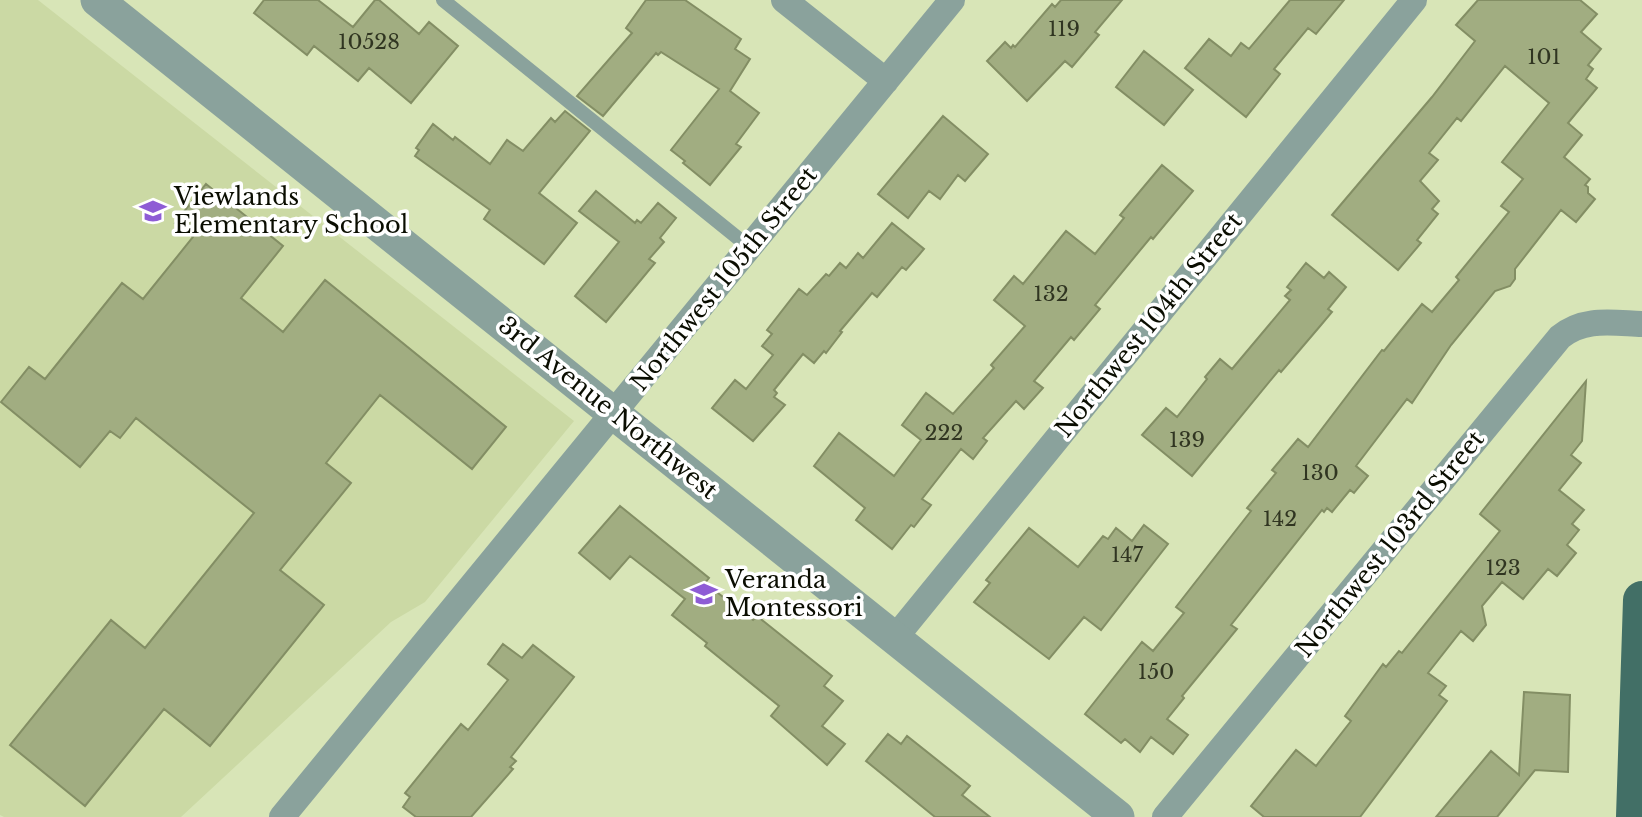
<svg xmlns="http://www.w3.org/2000/svg" width="1642" height="817" font-family="'Libre Baskerville',serif">
  <style>
    .built { fill: #cbd9a4 }
    .building { fill: #a1ad81; stroke: #838e64; stroke-width: 2 }
    .lines { fill: none; stroke-linecap: round; stroke-linejoin: round }
    .service { stroke: #8aa29c; stroke-width: 14 }
    .minor { stroke: #8aa29c; stroke-width: 26 }
    .tertiary { stroke: #8aa29c; stroke-width: 33 }
    .primary { stroke: #426f66; stroke-width: 38 }
    .labels { text-anchor: middle; stroke-width: 7; stroke-linejoin: round; paint-order: stroke }
    .number-label { font-size: 21px; fill: #303521 }
    .poi-label { font-size: 24px; fill: #0a0d01; stroke: #fff; text-anchor: start }
    .street-label { font-size: 24px; fill: #0a0d01; stroke: #fff }
  </style>
  <rect width="100%" height="100%" fill="#d8e5b7"/>
  <path class="built" d="M 0,0 L 38,0 L 574,421 L 425,602 L 391,622 L 181,817 L 4,817 L 0,815 Z"/>
  <path class="building" d="M 264,0 L 318,0 L 353,27 L 375,0 L 379,0 L 419,34 L 429,22 L 458,46 L 411,103 L 369,68 L 358,81 L 314,46 L 307,55 L 254,13 Z
    M 646,0 L 685,0 L 741,39 L 735,49 L 750,59 L 730,91 L 759,113 L 736,144 L 741,147 L 710,185 L 683,163 L 685,161 L 671,150 L 719,89 L 661,52 L 658,55 L 656,53 L 603,116 L 577,96 L 632,33 L 626,28 Z
    M 1061,0 L 1122,0 L 1095,32 L 1099,35 L 1072,67 L 1065,61 L 1027,101 L 987,61 L 1005,42 L 1011,48 L 1013,45 L 1015,47 L 1052,4 L 1055,7 Z
    M 1290,0 L 1344,0 L 1316,34 L 1308,28 L 1274,69 L 1280,74 L 1246,117 L 1185,68 L 1209,39 L 1231,56 L 1241,43 L 1249,49 Z
    M 1478,0 L 1580,0 L 1597,14 L 1581,32 L 1601,49 L 1588,65 L 1593,69 L 1586,79 L 1597,88 L 1568,123 L 1582,135 L 1564,157 L 1590,179 L 1585,185 L 1588,187 L 1588,193 L 1595,199 L 1576,222 L 1561,210 L 1515,269 L 1515,279 L 1510,286 L 1495,291 L 1451,345 L 1412,403 L 1407,399 L 1356,466 L 1368,476 L 1354,493 L 1350,490 L 1332,512 L 1327,508 L 1324,512 L 1322,510 L 1231,625 L 1237,629 L 1182,696 L 1184,698 L 1167,719 L 1188,735 L 1173,754 L 1151,737 L 1140,752 L 1125,739 L 1121,743 L 1085,714 L 1142,642 L 1153,651 L 1184,613 L 1176,607 L 1251,511 L 1247,508 L 1276,473 L 1272,470 L 1298,439 L 1308,447 L 1382,350 L 1384,351 L 1422,304 L 1432,312 L 1459,280 L 1456,277 L 1509,212 L 1501,206 L 1523,179 L 1502,162 L 1549,103 L 1505,66 L 1461,121 L 1457,118 L 1429,153 L 1438,160 L 1420,181 L 1439,201 L 1432,209 L 1438,214 L 1417,240 L 1421,243 L 1398,270 L 1332,215 L 1432,97 L 1475,41 L 1456,25 Z
    M 1144,51 L 1193,90 L 1164,125 L 1116,87 Z
    M 565,111 L 590,131 L 539,193 L 577,223 L 544,264 L 484,219 L 490,210 L 415,156 L 419,150 L 416,148 L 433,124 L 453,140 L 455,137 L 490,164 L 507,140 L 523,151 L 551,118 L 555,122 Z
    M 943,116 L 988,154 L 965,181 L 958,175 L 940,199 L 929,191 L 908,218 L 878,194 Z
    M 1162,165 L 1193,191 L 1153,239 L 1151,237 L 1095,305 L 1100,309 L 1074,340 L 1071,337 L 1034,381 L 1043,388 L 1024,409 L 1016,401 L 983,438 L 987,441 L 973,459 L 961,449 L 922,499 L 931,505 L 914,527 L 911,525 L 892,549 L 856,520 L 865,508 L 814,466 L 839,433 L 894,476 L 921,440 L 902,425 L 926,393 L 953,414 L 994,368 L 991,365 L 1025,326 L 994,300 L 1014,276 L 1023,284 L 1066,231 L 1095,254 L 1124,218 L 1120,215 Z
    M 206,184 L 283,246 L 241,298 L 283,332 L 325,280 L 506,427 L 472,469 L 380,395 L 326,463 L 351,483 L 280,570 L 324,605 L 210,746 L 164,709 L 85,806 L 10,745 L 111,620 L 145,648 L 254,513 L 136,418 L 120,438 L 110,431 L 80,467 L 1,402 L 29,367 L 45,379 L 122,283 L 143,299 L 193,237 L 175,223 Z
    M 596,191 L 635,223 L 637,220 L 641,223 L 658,203 L 676,218 L 660,238 L 664,242 L 649,259 L 655,263 L 606,322 L 575,296 L 619,242 L 579,211 Z
    M 892,223 L 924,249 L 906,270 L 902,267 L 877,297 L 872,293 L 840,331 L 842,332 L 826,353 L 824,351 L 814,363 L 803,354 L 774,390 L 777,393 L 774,397 L 785,405 L 753,441 L 712,408 L 735,380 L 746,389 L 773,355 L 762,346 L 772,334 L 767,330 L 799,289 L 807,295 L 826,274 L 829,276 L 840,263 L 846,268 L 858,253 L 863,258 Z
    M 1306,263 L 1324,278 L 1329,272 L 1346,287 L 1328,309 L 1332,312 L 1321,325 L 1281,372 L 1279,370 L 1192,476 L 1142,435 L 1166,408 L 1177,417 L 1207,379 L 1205,377 L 1220,359 L 1232,369 L 1290,300 L 1285,296 L 1291,290 L 1287,287 Z
    M 1586,381 L 1582,441 L 1571,455 L 1581,463 L 1559,490 L 1584,510 L 1572,524 L 1579,530 L 1567,545 L 1576,553 L 1557,576 L 1548,569 L 1523,599 L 1502,582 L 1482,606 L 1486,625 L 1473,641 L 1461,631 L 1428,673 L 1446,686 L 1439,695 L 1447,701 L 1360,817 L 1264,817 L 1251,806 L 1296,750 L 1316,766 L 1351,721 L 1345,716 L 1383,664 L 1386,667 L 1399,651 L 1402,653 L 1500,531 L 1480,514 Z
    M 620,506 L 709,578 L 705,583 L 753,620 L 757,616 L 832,676 L 824,686 L 843,701 L 822,726 L 845,744 L 827,765 L 771,716 L 779,706 L 705,646 L 707,643 L 672,615 L 685,599 L 630,556 L 610,579 L 579,553 Z
    M 1144,525 L 1168,544 L 1101,630 L 1084,617 L 1049,659 L 974,602 L 990,583 L 986,580 L 1029,528 L 1078,567 L 1103,536 L 1108,539 L 1116,528 L 1132,541 Z
    M 503,644 L 522,658 L 533,645 L 574,677 L 511,757 L 516,761 L 510,767 L 513,769 L 471,817 L 416,817 L 403,807 L 410,797 L 405,793 L 461,724 L 468,730 L 508,680 L 488,664 Z
    M 1524,692 L 1570,695 L 1568,772 L 1535,770 L 1497,817 L 1436,817 L 1491,751 L 1519,775 Z
    M 888,734 L 901,744 L 907,736 L 970,786 L 962,795 L 990,817 L 935,817 L 866,761 Z"/>
  <g class="lines">
    <path class="service" d="M 443,0 L 749,247"/>
    <path class="minor" d="M 784,0 L 886,81
      M 894,639 L 1414,0
      M 282,817 L 952,0
      M 1165,817 L 1560,337 C 1584,317 1613,323 1642,324"/>
    <path class="tertiary" d="M 97,0 L 1118,817"/>
    <path class="primary" d="M 1635,817 L 1642,600"/>
  </g>
  <defs>
    <g id="school-bare" transform="scale(2.1)"><path d="M0-5L7-2L0 1L-7-2ZM-4 1L0 2.5L4 1V4Q0 6-4 4Z" fill="#8e5cd5" stroke="#fff" stroke-width="2.5" paint-order="stroke"/></g>
  </defs>
  <g fill-rule="evenodd">
    <use href="#school-bare" x="153" y="211"/>
    <use href="#school-bare" x="704" y="594"/>
  </g>
  <g class="labels">
    <g class="number-label">
      <text x="1064" y="36">119</text>
      <text x="369" y="49">10528</text>
      <text x="1544" y="64">101</text>
      <text x="1051" y="301">132</text>
      <text x="944" y="440">222</text>
      <text x="1187" y="447">139</text>
      <text x="1320" y="480">130</text>
      <text x="1280" y="526">142</text>
      <text x="1127" y="562">147</text>
      <text x="1503" y="575">123</text>
      <text x="1156" y="679">150</text>
    </g>
    <g class="poi-label">
      <text x="174" y="205">Viewlands<tspan x="174" dy="28">Elementary School</tspan></text>
      <text x="725" y="588">Veranda<tspan x="725" dy="28">Montessori</tspan></text>
    </g>
    <g class="street-label">
      <text transform="translate(724 279) rotate(-51)" y="8">Northwest 105th Street</text>
      <text transform="translate(1149 325) rotate(-51)" y="8">Northwest 104th Street</text>
      <text transform="translate(608 408) rotate(39)" y="8">3rd Avenue Northwest</text>
      <text transform="translate(1390 544) rotate(-51)" y="8">Northwest 103rd Street</text>
    </g>
  </g>
</svg>
